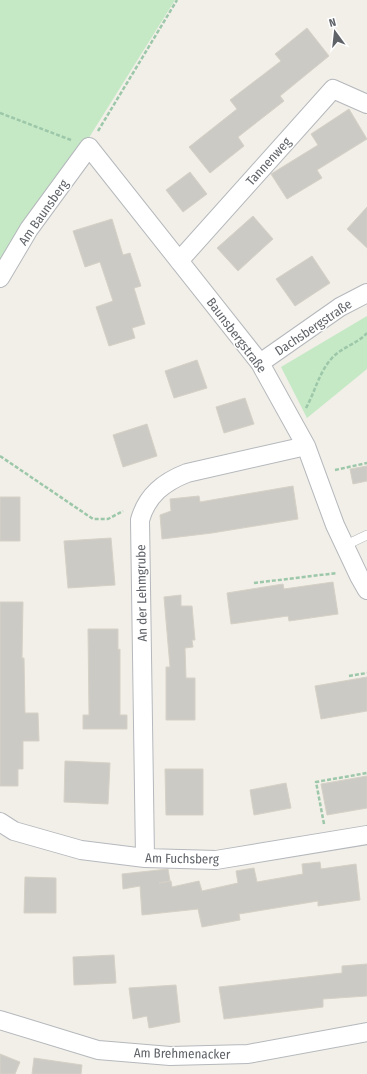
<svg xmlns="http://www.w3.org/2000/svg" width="367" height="1074" font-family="'Fira Sans Condensed',sans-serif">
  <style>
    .green { fill: #c5e8c5 }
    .building { fill: #cccac5; stroke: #d6d1c6 }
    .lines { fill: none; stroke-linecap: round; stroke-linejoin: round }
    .lane-casing { stroke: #b5b8bc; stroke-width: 10 }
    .street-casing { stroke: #b5b8bc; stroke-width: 20 }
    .path { stroke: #9cc7a9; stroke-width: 2.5; stroke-dasharray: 4 2; stroke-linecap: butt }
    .lane { stroke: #fff; stroke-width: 9 }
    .street { stroke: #fff; stroke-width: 18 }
    .labels { text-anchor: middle; stroke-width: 3; stroke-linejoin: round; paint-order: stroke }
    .street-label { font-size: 13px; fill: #5f6368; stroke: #fff }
  </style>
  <rect width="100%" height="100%" fill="#f1efe8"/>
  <path class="green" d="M 0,0 L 175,0 L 0,280 Z
    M 367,316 L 367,369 L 307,418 L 281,367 Z"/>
  <path class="building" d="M 307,28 L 329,56 L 280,96 L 284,101 L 238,137 L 244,146 L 210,173 L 189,147 L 237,109 L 230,100 L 281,61 L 275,54 Z
    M 349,109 L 367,139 L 317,170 L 322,178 L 287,199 L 271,174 L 318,145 L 311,134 Z
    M 190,172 L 207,194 L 183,212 L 166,190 Z
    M 367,207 L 367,248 L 347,229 Z
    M 253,216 L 273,239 L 238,271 L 217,248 Z
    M 112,219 L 123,255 L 130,253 L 141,286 L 134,288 L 145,324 L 132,328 L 135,338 L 109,346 L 96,307 L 113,301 L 100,262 L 85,267 L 73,231 Z
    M 312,256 L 330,283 L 295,306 L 276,279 Z
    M 197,360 L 207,388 L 174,398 L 165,371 Z
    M 245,398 L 254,424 L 224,433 L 216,407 Z
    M 147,424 L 157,456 L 123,467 L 113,435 Z
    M 367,466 L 367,481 L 353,484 L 350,469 Z
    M 293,486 L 298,519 L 212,533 L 162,539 L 160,515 L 171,511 L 170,499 L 199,496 L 200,502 Z
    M 0,497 L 20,497 L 20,541 L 0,541 Z
    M 111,538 L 115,585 L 68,588 L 64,541 Z
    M 333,582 L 338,614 L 289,621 L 288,616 L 231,624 L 227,593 L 283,584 L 284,589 Z
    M 181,595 L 181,606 L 192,606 L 195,640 L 192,640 L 193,647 L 185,648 L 186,678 L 195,678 L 195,720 L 166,720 L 166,667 L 170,667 L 164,597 Z
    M 0,602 L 23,602 L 22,658 L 24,658 L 25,713 L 38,713 L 39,741 L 23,741 L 23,769 L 18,769 L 18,786 L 0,786 Z
    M 88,629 L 118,629 L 118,650 L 120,649 L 120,715 L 127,715 L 127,729 L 83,729 L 83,715 L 89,715 Z
    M 367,677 L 367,711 L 321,719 L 315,686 Z
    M 65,761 L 110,763 L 108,804 L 64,802 Z
    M 165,769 L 203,769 L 203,815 L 166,815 Z
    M 367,776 L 367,808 L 327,815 L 321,784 Z
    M 286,783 L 291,808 L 254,815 L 250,790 Z
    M 320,862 L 321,869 L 356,864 L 360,900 L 318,906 L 318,901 L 239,914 L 240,920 L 202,927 L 198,909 L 142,915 L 140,886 L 123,889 L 122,874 L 168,869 L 170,881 L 159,883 L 171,881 L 172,887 L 199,881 L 202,891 L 238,883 L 236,871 L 254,868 L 257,882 L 303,874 L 302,864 Z
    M 25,877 L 56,878 L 56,913 L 24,913 Z
    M 114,955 L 116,983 L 74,985 L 73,957 Z
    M 367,964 L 367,996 L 323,999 L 323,1007 L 224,1019 L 219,987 L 342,973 L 342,966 Z
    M 176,985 L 180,1022 L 149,1028 L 147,1016 L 133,1019 L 129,988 Z
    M 0,1054 L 20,1062 L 15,1074 L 0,1074 Z
    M 34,1058 L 82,1065 L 81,1074 L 32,1074 Z"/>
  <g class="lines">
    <g class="lane-casing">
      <path id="lane" d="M 344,546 L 367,535"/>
    </g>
    <g class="street-casing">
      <path id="street" d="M 179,261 L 333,89 L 367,104
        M 0,278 L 29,229 L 89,147 L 260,363 L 306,446 L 335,525 L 359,576 L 367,590
        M 260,363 L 340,307 L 367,293
        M 0,822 L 14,831 L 81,850 L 145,858 L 216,860 L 367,835
        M 145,858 L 140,520 C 147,495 164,482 187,473 L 306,446
        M 0,1020 L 98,1050 L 170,1056 L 248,1054 L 367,1032"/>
    </g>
    <path class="path" d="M 0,113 L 71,140
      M 98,131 L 177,0
      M 306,408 C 315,392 319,372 332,358 C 342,347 357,344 367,333
      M 0,456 L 93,519 L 108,519 L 123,511
      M 335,470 L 367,463
      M 254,583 L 337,573
      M 349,676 L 367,673
      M 324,824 L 316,782 L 367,773"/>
    <use href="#lane" class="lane"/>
    <use href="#street" class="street"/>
  </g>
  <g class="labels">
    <g class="street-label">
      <text transform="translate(268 161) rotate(-48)" y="5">Tannenweg</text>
      <text transform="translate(43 212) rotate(-55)" y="5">Am Baunsberg</text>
      <text transform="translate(313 327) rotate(-34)" y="5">Dachsbergstraße</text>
      <text transform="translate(237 335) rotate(53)" y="5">Baunsbergstraße</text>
      <text transform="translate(141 593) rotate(-91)" y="5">An der Lehmgrube</text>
      <text transform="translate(182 858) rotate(1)" y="5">Am Fuchsberg</text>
      <text transform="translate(182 1053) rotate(1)" y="5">Am Brehmenacker</text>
    </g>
  </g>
  <g transform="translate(335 32) rotate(345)" stroke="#ffffff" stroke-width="3" paint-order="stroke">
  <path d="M0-3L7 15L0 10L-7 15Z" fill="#5f6368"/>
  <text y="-6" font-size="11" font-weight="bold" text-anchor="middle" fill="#5f6368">N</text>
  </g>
</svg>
